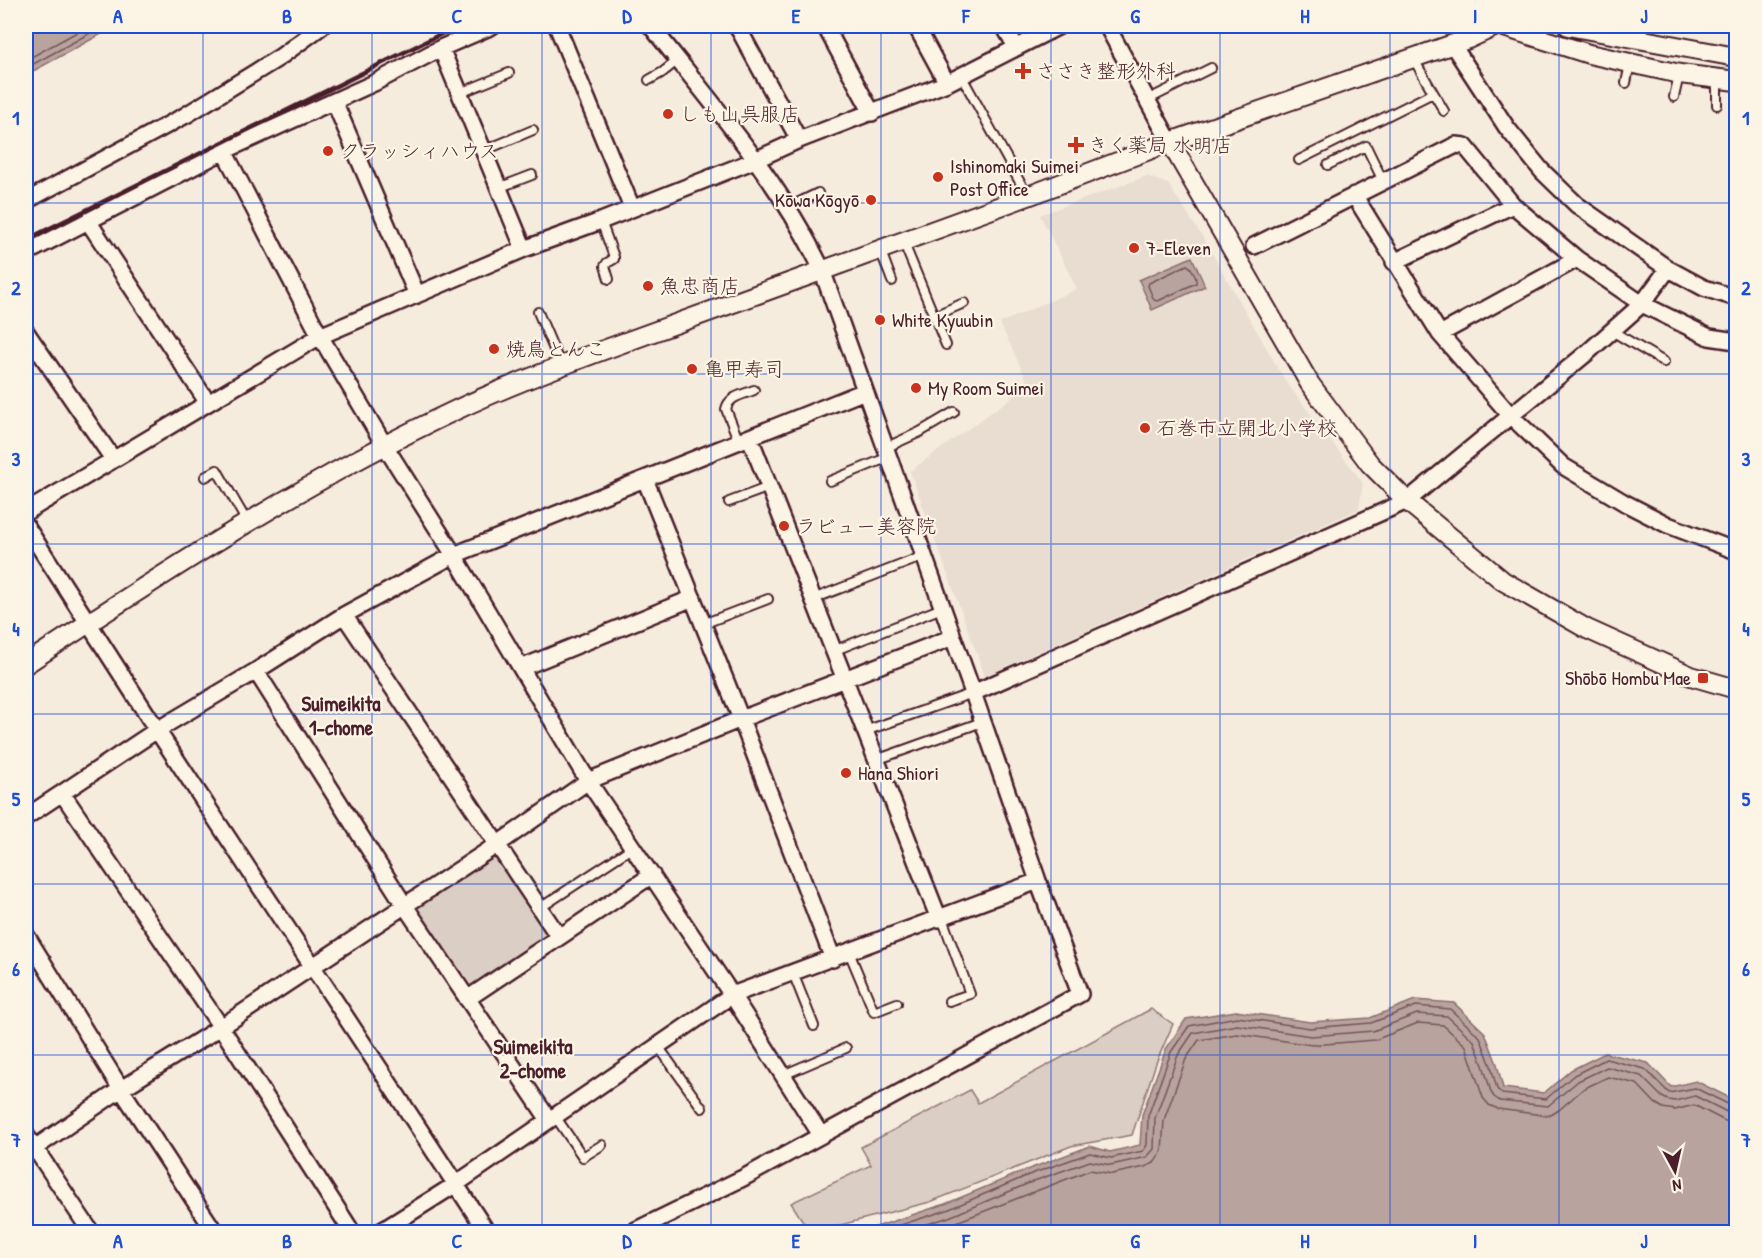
<svg xmlns="http://www.w3.org/2000/svg" width="1762" height="1258" font-family="'Patrick Hand','Klee One',sans-serif">
  <style>
    .built { fill: #e8ddd0 }
    .green { fill: #dbcec4; stroke: #927678; stroke-width: 1.5 }
    .water { fill: #b8a39e; stroke: #8c6e70; stroke-width: 1.5 }
    .lines { fill: none; stroke-linecap: round; stroke-linejoin: round }
    .shore { stroke: #765459; stroke-width: 1.5 }
    .service-casing { stroke: #4a1f2b; stroke-width: 12 }
    .minor-casing { stroke: #4a1f2b; stroke-width: 20 }
    .tertiary-casing { stroke: #4a1f2b; stroke-width: 22 }
    .service { stroke: #fcf5e5; stroke-width: 8 }
    .minor { stroke: #fcf5e5; stroke-width: 15 }
    .tertiary { stroke: #fcf5e5; stroke-width: 18 }
    .rail { stroke: #4a1f2b; stroke-width: 4.5 }
    .grid { fill: none; stroke: #1d4ed8; stroke-width: 1.5; stroke-opacity: 0.55 }
    .poi-dot { fill: #c8321e; stroke: #fcf5e5; stroke-width: 2 }
    .labels { text-anchor: middle; stroke-width: 4.5; stroke-linejoin: round; paint-order: stroke }
    .poi-label { font-size: 20px; fill: #4a1f2b; stroke: #fcf5e5; text-anchor: start }
    .neighbourhood-label { font-size: 21px; font-weight: bold; fill: #4a1f2b; stroke: #fcf5e5 }
    .neatline { fill: none; stroke: #1d4ed8; stroke-width: 2 }
    .grid-label { font-size: 20px; text-anchor: middle; font-weight: bold; fill: #1d4ed8 }
  </style>
  <rect width="100%" height="100%" fill="#f5ecde"/>
  <filter id="ink" filterUnits="userSpaceOnUse"><feTurbulence type="fractalNoise" baseFrequency=".0167" numOctaves="2"/><feDisplacementMap in="SourceGraphic" scale="12" xChannelSelector="R" yChannelSelector="G"/><feConvolveMatrix kernelMatrix="1 2 1 2 8 2 1 2 1" color-interpolation-filters="sRGB"/></filter>
  <g filter="url(#ink)">
    <path class="built" d="M 1147,176 L 1168,184 L 1202,236 L 1286,382 L 1363,483 L 1359,509 L 985,676 L 910,471 L 1029,385 L 1000,323 L 1077,289 L 1040,215 Z"/>
    <path class="green" d="M 492,858 L 500,860 L 551,934 L 469,993 L 419,918 L 417,906 Z
      M 1151,1009 L 1173,1024 L 1156,1063 L 1132,1135 L 1071,1146 L 930,1202 L 813,1232 L 810,1232 L 791,1203 L 871,1165 L 861,1147 L 970,1090 L 978,1103 Z"/>
    <path class="water" d="M 26,26 L 116,26 L 26,75 Z
      M 1192,257 L 1205,286 L 1152,310 L 1139,280 Z
      M 1415,1000 L 1454,1003 L 1485,1033 L 1497,1064 L 1503,1088 L 1544,1093 L 1571,1070 L 1605,1053 L 1648,1063 L 1671,1087 L 1696,1081 L 1736,1101 L 1736,1232 L 861,1232 L 945,1204 L 1029,1169 L 1090,1146 L 1110,1152 L 1140,1145 L 1142,1115 L 1166,1049 L 1186,1019 L 1236,1011 L 1310,1022 L 1370,1018 Z"/>
    <g class="lines">
      <path class="shore" d="M 26,60 L 88,26
        M 26,68 L 103,26
        M 1187,265 C 1192,267 1197,278 1196,283 L 1158,301 L 1154,300 L 1148,286 L 1149,283 Z
        M 879,1232 L 947,1210 L 1031,1174 L 1090,1153 L 1111,1158 L 1143,1151 L 1147,1145 L 1148,1116 L 1171,1052 L 1189,1026 L 1237,1017 L 1310,1028 L 1371,1023 L 1416,1006 L 1450,1009 L 1480,1037 L 1491,1066 L 1497,1089 L 1502,1094 L 1546,1099 L 1574,1075 L 1606,1059 L 1645,1069 L 1669,1093 L 1695,1088 L 1732,1106 L 1736,1106
        M 903,1232 L 949,1217 L 1034,1181 L 1090,1161 L 1111,1165 L 1147,1157 L 1154,1149 L 1155,1118 L 1178,1055 L 1193,1033 L 1237,1025 L 1311,1036 L 1373,1031 L 1417,1014 L 1447,1016 L 1474,1041 L 1484,1068 L 1491,1092 L 1494,1097 L 1500,1101 L 1548,1106 L 1578,1081 L 1607,1067 L 1641,1076 L 1662,1097 L 1668,1100 L 1675,1101 L 1695,1096 L 1729,1113 L 1736,1114
        M 931,1232 L 1090,1170 L 1112,1174 L 1145,1167 L 1154,1163 L 1162,1151 L 1164,1120 L 1186,1059 L 1199,1040 L 1237,1034 L 1312,1045 L 1375,1040 L 1418,1023 L 1443,1025 L 1466,1046 L 1483,1098 L 1489,1105 L 1498,1109 L 1542,1115 L 1551,1115 L 1559,1110 L 1583,1089 L 1608,1077 L 1637,1084 L 1655,1103 L 1663,1108 L 1675,1110 L 1694,1105 L 1725,1121 L 1736,1123"/>
      <g class="service-casing">
        <path id="service" d="M 1413,58 L 1444,111
          M 962,77 L 1027,195
          M 649,80 L 663,72 L 678,60
          M 1626,83 L 1630,64
          M 460,93 L 509,73
          M 1674,97 L 1679,75
          M 1147,100 L 1211,68
          M 1717,105 L 1717,80
          M 483,151 L 533,130
          M 1299,160 L 1433,93
          M 1328,165 L 1366,146 L 1383,181
          M 498,188 L 532,175
          M 789,207 L 818,193
          M 601,221 L 614,257 L 614,259 L 607,263 L 605,266 L 609,279
          M 903,241 L 946,345
          M 880,249 L 892,281
          M 538,312 L 561,366
          M 934,316 L 964,303
          M 1612,331 L 1664,362
          M 739,442 L 726,409 C 729,396 743,395 754,390
          M 885,448 L 920,432 L 954,412
          M 205,477 L 217,470 L 247,522
          M 830,481 L 889,457
          M 729,502 L 769,487
          M 813,599 L 924,556
          M 703,624 L 768,599
          M 833,651 L 942,608
          M 865,731 L 973,693
          M 876,760 L 982,722
          M 540,908 L 633,847
          M 942,918 L 970,994 L 949,1001
          M 849,952 L 874,1012 L 897,1003
          M 793,973 L 814,1026
          M 658,1046 L 702,1108
          M 783,1075 L 846,1048
          M 555,1116 L 583,1157 L 602,1145"/>
      </g>
      <g class="minor-casing">
        <path id="minor" d="M 557,26 L 632,208
          M 737,26 L 799,140
          M 825,26 L 872,113
          M 916,26 L 947,83
          M 1004,26 L 1016,47
          M 1107,26 L 1170,142
          M 1452,44 L 1507,128 L 1542,171 L 1577,205 L 1667,268 L 1704,288 L 1736,298
          M 441,48 L 524,249
          M 334,101 L 417,295
          M 224,151 L 320,336 L 385,446 L 454,555 L 588,781 L 732,995 L 821,1135
          M 1354,195 L 1440,334 L 1511,416 L 1563,466 L 1625,503 L 1668,525 L 1736,551
          M 26,201 L 186,115 L 280,57 L 322,26
          M 88,221 L 208,403
          M 1254,246 L 1456,145 L 1465,146 L 1513,205 L 1577,259 L 1642,304 L 1709,337 L 1736,341
          M 26,253 L 224,151 L 374,83 L 441,48 L 492,26
          M 1394,262 L 1513,205
          M 26,332 L 113,459
          M 1440,334 L 1577,259
          M 750,438 L 939,919
          M 645,479 L 741,719 L 833,959
          M 26,512 L 320,336 L 524,249 L 601,221 L 755,160 L 799,140 L 947,83 L 1059,26
          M 26,526 L 157,730 L 487,1232
          M 344,615 L 559,937
          M 521,668 L 693,598
          M 256,671 L 405,906 L 549,1120
          M 973,693 L 1407,501 L 1588,352 L 1642,304 L 1668,269
          M 62,793 L 221,1027 L 352,1232
          M 26,817 L 157,730 L 256,671 L 344,615 L 454,555 L 865,391
          M 26,935 L 121,1089 L 215,1232
          M 467,999 L 652,875
          M 26,1135 L 91,1232
          M 26,1154 L 121,1089 L 221,1027 L 498,844 L 588,781 L 741,719 L 953,637
          M 380,1232 L 456,1184 L 732,995 L 1038,881
          M 632,1232 L 743,1178 L 1080,994 L 1038,881 L 973,693 L 822,270 C 779,179 712,104 651,26"/>
      </g>
      <g class="tertiary-casing">
        <path id="tertiary" d="M 1501,26 L 1589,54 L 1680,74 L 1736,81
          M 1568,26 L 1736,57
          M 1170,142 L 1310,384 L 1370,464 L 1407,501 L 1503,581 L 1587,629 L 1691,676 L 1736,689
          M 26,664 C 164,573 305,481 456,410 C 509,385 565,364 620,344 L 1028,196 L 1170,142 L 1468,39 L 1496,26"/>
      </g>
      <use href="#service" class="service"/>
      <use href="#minor" class="minor"/>
      <use href="#tertiary" class="tertiary"/>
      <path class="rail" d="M 26,240 L 457,26"/>
    </g>
  </g>
  <path class="grid" d="M 203,26 L 203,1232M 372,26 L 372,1232M 542,26 L 542,1232M 711,26 L 711,1232M 881,26 L 881,1232M 1051,26 L 1051,1232M 1220,26 L 1220,1232M 1390,26 L 1390,1232M 1559,26 L 1559,1232M 26,203 L 1736,203M 26,374 L 1736,374M 26,544 L 1736,544M 26,714 L 1736,714M 26,884 L 1736,884M 26,1055 L 1736,1055"/>
  <g class="poi-dot">
    <path d="M1020 62h6v6h6v6h-6v6h-6v-6h-6v-6h6z"/>
    <circle cx="668" cy="114" r="6"/>
    <path d="M1073 136h6v6h6v6h-6v6h-6v-6h-6v-6h6z"/>
    <circle cx="328" cy="151" r="6"/>
    <circle cx="938" cy="177" r="6"/>
    <circle cx="871" cy="200" r="6"/>
    <circle cx="1134" cy="248" r="6"/>
    <circle cx="648" cy="286" r="6"/>
    <circle cx="880" cy="320" r="6"/>
    <circle cx="494" cy="349" r="6"/>
    <circle cx="692" cy="369" r="6"/>
    <circle cx="916" cy="388" r="6"/>
    <circle cx="1145" cy="428" r="6"/>
    <circle cx="784" cy="526" r="6"/>
    <rect x="1697" y="672" width="12" height="12" rx="3"/>
    <circle cx="846" cy="773" r="6"/>
  </g>
  <g class="labels">
    <g class="poi-label">
      <text x="1036" y="78">ささき整形外科</text>
      <text x="680" y="121">しも山呉服店</text>
      <text x="1088" y="152">きく薬局 水明店</text>
      <text x="340" y="158">クラッシィハウス</text>
      <text x="950" y="173">Ishinomaki Suimei<tspan x="950" dy="23">Post Office</tspan></text>
      <text x="859" y="207" text-anchor="end">Kōwa Kōgyō</text>
      <text x="1146" y="255">7-Eleven</text>
      <text x="660" y="293">魚忠商店</text>
      <text x="892" y="327">White Kyuubin</text>
      <text x="506" y="356">焼鳥とんこ</text>
      <text x="704" y="376">亀甲寿司</text>
      <text x="928" y="395">My Room Suimei</text>
      <text x="1157" y="435">石巻市立開北小学校</text>
      <text x="796" y="533">ラビュー美容院</text>
      <text x="1691" y="685" text-anchor="end">Shōbō Hombu Mae</text>
      <text x="858" y="780">Hana Shiori</text>
    </g>
    <g class="neighbourhood-label">
      <text x="341" y="711">Suimeikita<tspan x="341" dy="24">1-chome</tspan></text>
      <text x="533" y="1054">Suimeikita<tspan x="533" dy="24">2-chome</tspan></text>
    </g>
  </g>
  <rect width="1762" height="1258" fill="none" stroke="#fcf5e5" stroke-width="66"/>
  <g transform="translate(1675 1171) rotate(172)" stroke="#fcf5e5" stroke-width="4.5" paint-order="stroke">
  <path d="M0-4.5L10 22L0 15L-10 22Z" fill="#4a1f2b"/>
  <text y="-9" font-size="16" font-weight="bold" text-anchor="middle" fill="#4a1f2b">N</text>
  </g>
  <rect x="33" y="33" width="1696" height="1192" class="neatline"/>
  <g class="grid-label">
    <text x="118" y="23">A</text>
    <text x="287" y="23">B</text>
    <text x="457" y="23">C</text>
    <text x="627" y="23">D</text>
    <text x="796" y="23">E</text>
    <text x="966" y="23">F</text>
    <text x="1135" y="23">G</text>
    <text x="1305" y="23">H</text>
    <text x="1475" y="23">I</text>
    <text x="1644" y="23">J</text>
    <text x="16" y="125">1</text>
    <text x="1746" y="125">1</text>
    <text x="16" y="295">2</text>
    <text x="1746" y="295">2</text>
    <text x="16" y="466">3</text>
    <text x="1746" y="466">3</text>
    <text x="16" y="636">4</text>
    <text x="1746" y="636">4</text>
    <text x="16" y="806">5</text>
    <text x="1746" y="806">5</text>
    <text x="16" y="976">6</text>
    <text x="1746" y="976">6</text>
    <text x="16" y="1147">7</text>
    <text x="1746" y="1147">7</text>
    <text x="118" y="1248">A</text>
    <text x="287" y="1248">B</text>
    <text x="457" y="1248">C</text>
    <text x="627" y="1248">D</text>
    <text x="796" y="1248">E</text>
    <text x="966" y="1248">F</text>
    <text x="1135" y="1248">G</text>
    <text x="1305" y="1248">H</text>
    <text x="1475" y="1248">I</text>
    <text x="1644" y="1248">J</text>
  </g>
</svg>
